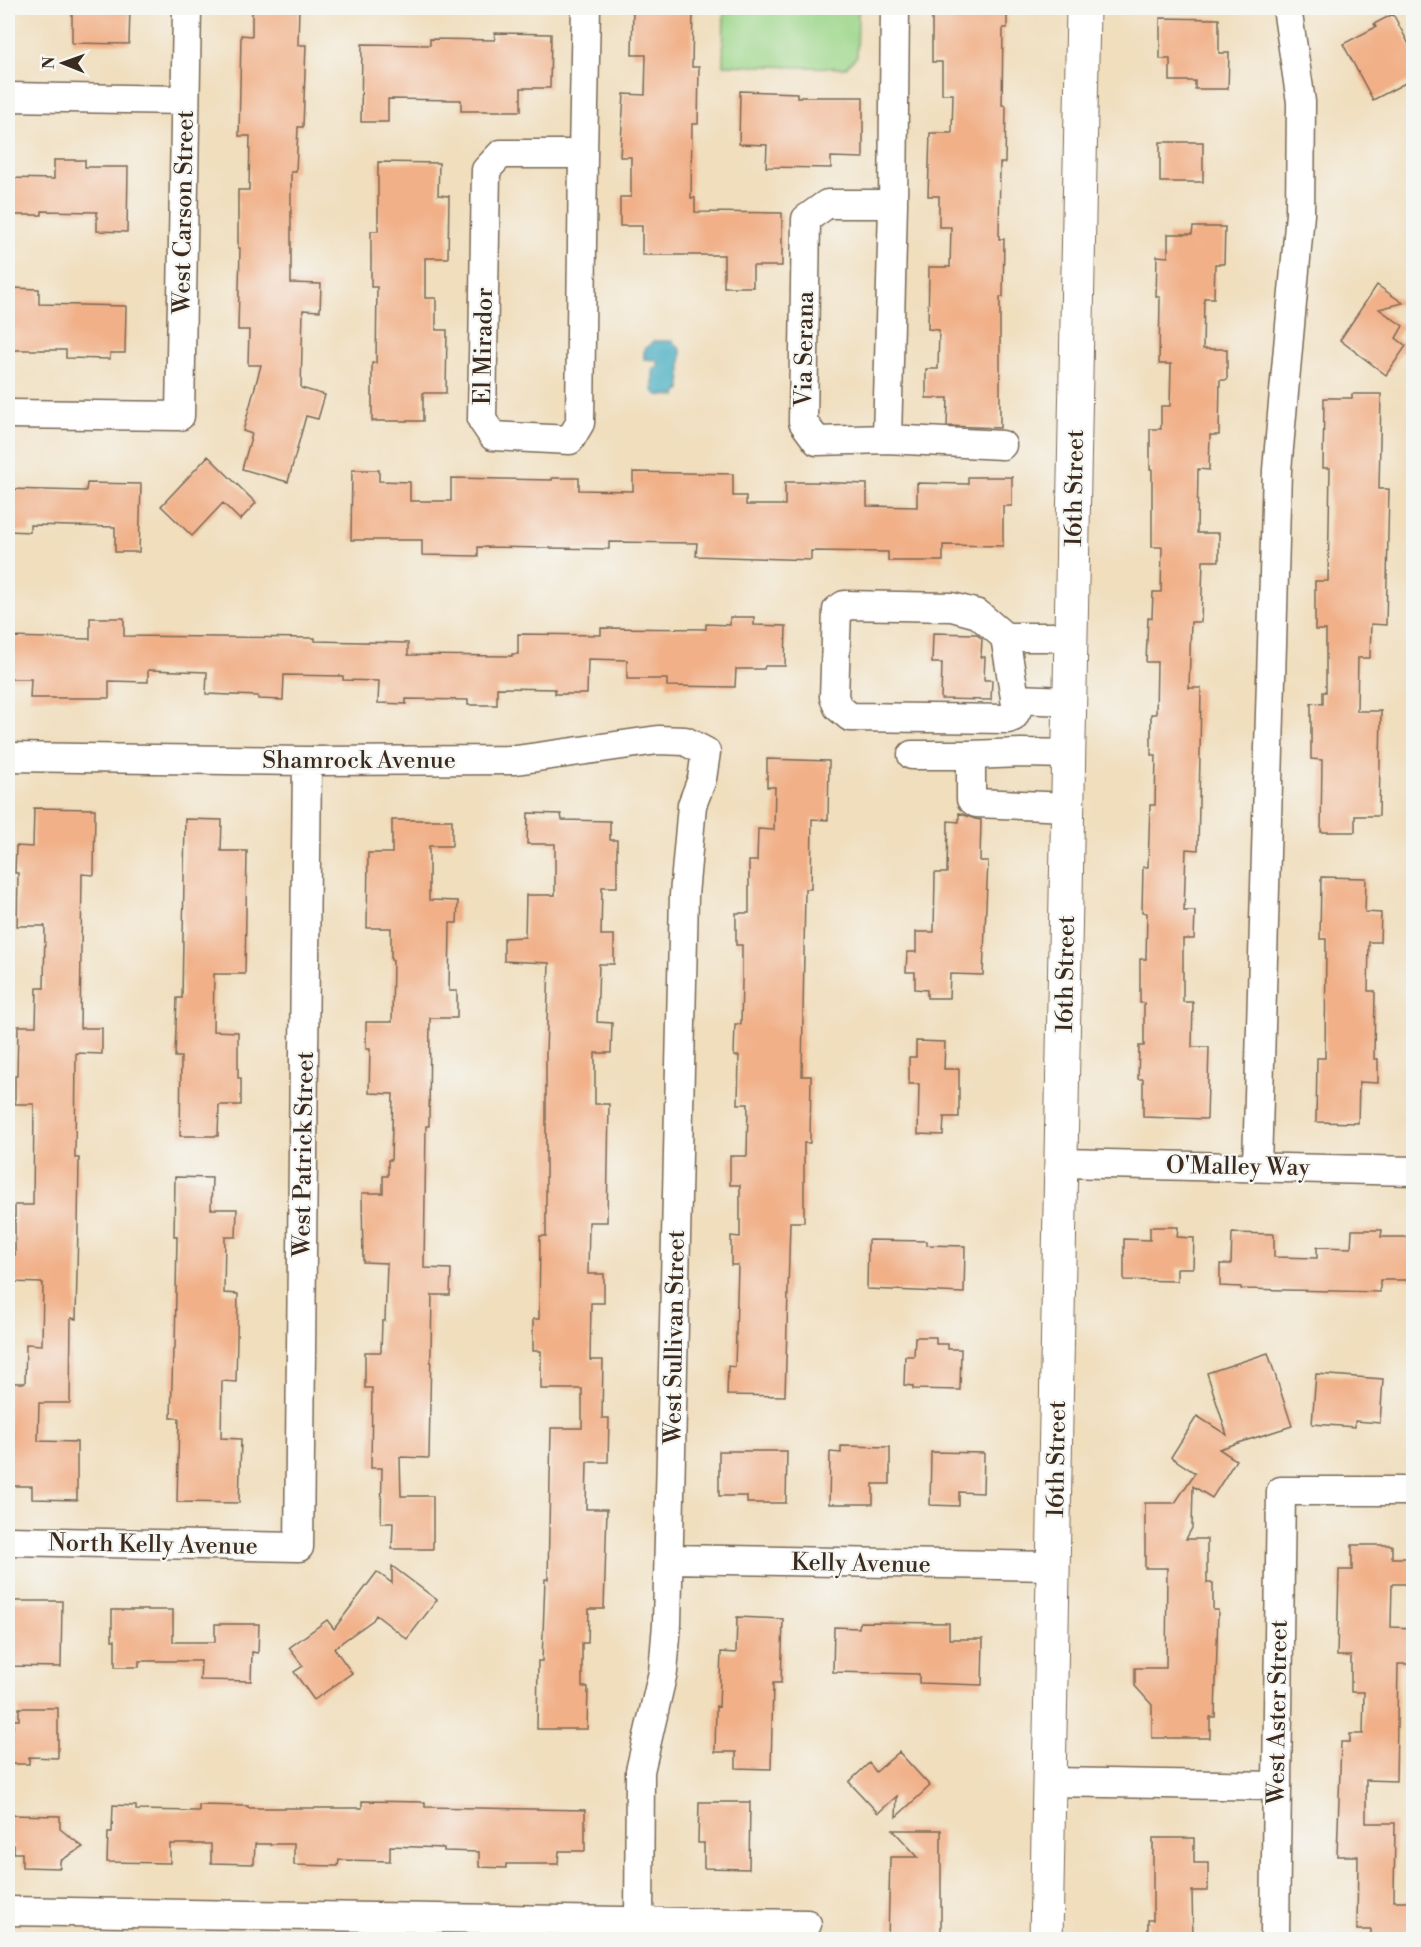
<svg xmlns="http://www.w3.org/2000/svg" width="1421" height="1947" font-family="'Libre Bodoni',serif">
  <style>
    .green { fill: #9cd689; stroke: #6c8054; stroke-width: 1.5 }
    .water { fill: #40aac0; stroke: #3e6a6f; stroke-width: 1.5 }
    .building { fill: #f1b088 }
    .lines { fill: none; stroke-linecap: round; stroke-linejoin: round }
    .minor-casing { stroke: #7a6956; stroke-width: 31 }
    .major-casing { stroke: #7a6956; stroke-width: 35 }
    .minor { stroke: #fff; stroke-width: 28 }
    .major { stroke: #fff; stroke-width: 33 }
    .labels { text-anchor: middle; stroke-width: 4.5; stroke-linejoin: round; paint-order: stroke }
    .street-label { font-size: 24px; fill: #3b2a1e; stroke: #f6f6f2 }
  </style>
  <rect width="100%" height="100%" fill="#f6f6f2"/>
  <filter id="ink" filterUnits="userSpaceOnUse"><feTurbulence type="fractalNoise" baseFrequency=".0167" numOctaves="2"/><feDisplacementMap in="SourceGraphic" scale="12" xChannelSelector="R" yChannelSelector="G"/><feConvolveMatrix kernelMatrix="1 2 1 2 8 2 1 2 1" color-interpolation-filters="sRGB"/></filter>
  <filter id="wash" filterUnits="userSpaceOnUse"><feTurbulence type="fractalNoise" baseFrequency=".008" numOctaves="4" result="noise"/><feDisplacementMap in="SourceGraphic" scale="24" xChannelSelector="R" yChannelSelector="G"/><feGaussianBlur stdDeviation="1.35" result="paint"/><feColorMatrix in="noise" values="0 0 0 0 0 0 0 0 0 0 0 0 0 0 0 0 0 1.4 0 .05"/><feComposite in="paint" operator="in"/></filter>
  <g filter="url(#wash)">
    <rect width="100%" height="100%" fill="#f0debd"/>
    <path class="green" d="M 724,8 L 855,8 L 858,11 L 857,56 L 845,68 L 723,65 Z"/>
    <path class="water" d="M 654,341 L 672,341 L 681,350 L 681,389 L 676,396 L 658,395 L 653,391 L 653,368 L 658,368 L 658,360 L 644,359 L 644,349 Z"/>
    <g id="blocks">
      <path class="building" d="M 72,8 L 130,8 L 129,44 L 72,43 Z
        M 252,8 L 299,8 L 298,45 L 306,45 L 303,127 L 298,127 L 296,172 L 291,172 L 291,283 L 321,284 L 320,311 L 303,310 L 301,388 L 325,395 L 318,419 L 306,416 L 288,482 L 242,469 L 252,434 L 243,431 L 261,365 L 248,365 L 249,330 L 238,330 L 240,248 L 238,248 L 238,190 L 249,190 L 250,136 L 239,136 L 241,35 L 252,36 Z
        M 633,8 L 693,8 L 692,67 L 699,67 L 698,124 L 692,124 L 691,198 L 695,198 L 695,212 L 782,213 L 782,266 L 753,266 L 753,287 L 724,287 L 724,255 L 642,255 L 642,226 L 620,226 L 620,197 L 631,197 L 631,157 L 620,157 L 624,94 L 645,95 L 646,55 L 632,55 Z
        M 932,8 L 1007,8 L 1007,28 L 1003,28 L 1002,105 L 1006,106 L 1005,163 L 1000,163 L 999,239 L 1004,239 L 1003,297 L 1000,297 L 1000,428 L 947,426 L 948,398 L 926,398 L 926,369 L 938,369 L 939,330 L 928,329 L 929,267 L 950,267 L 951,227 L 939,227 L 939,196 L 928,196 L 930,133 L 952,133 L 953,94 L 942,94 L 942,62 L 932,62 Z
        M 1393,14 L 1413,52 L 1413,79 L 1373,100 L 1343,44 L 1376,27 L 1374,24 Z
        M 1160,18 L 1219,19 L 1219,53 L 1229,53 L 1228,89 L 1195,89 L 1195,81 L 1170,81 L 1170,59 L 1160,59 Z
        M 495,33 L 551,34 L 550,88 L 521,88 L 521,111 L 461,111 L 461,100 L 388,99 L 388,122 L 361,122 L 362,44 L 430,45 L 430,39 L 495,40 Z
        M 740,91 L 797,93 L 797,97 L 863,97 L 863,158 L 831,157 L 831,168 L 766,167 L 767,145 L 739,144 Z
        M 1160,142 L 1203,142 L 1203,182 L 1160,182 Z
        M 54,160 L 85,160 L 85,167 L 128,167 L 127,232 L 97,231 L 97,212 L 42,211 L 42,215 L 8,215 L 8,178 L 54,179 Z
        M 378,162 L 439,163 L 438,195 L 449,196 L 448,258 L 425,258 L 425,298 L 436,298 L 436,330 L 447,330 L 446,393 L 423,393 L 423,421 L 372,421 L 372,363 L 376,363 L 377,287 L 371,287 L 371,231 L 378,231 Z
        M 1193,227 L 1225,227 L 1224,264 L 1215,264 L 1214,298 L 1204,298 L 1203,349 L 1227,349 L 1227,380 L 1220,380 L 1219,435 L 1210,435 L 1209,470 L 1198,469 L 1197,533 L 1219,533 L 1219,561 L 1203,561 L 1201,622 L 1191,622 L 1189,688 L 1201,688 L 1200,756 L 1198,850 L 1186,849 L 1184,911 L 1195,911 L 1194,939 L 1183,939 L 1183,1002 L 1193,1002 L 1192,1047 L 1209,1047 L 1207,1119 L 1143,1117 L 1143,1079 L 1138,1079 L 1139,1046 L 1144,1046 L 1144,1003 L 1140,1003 L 1140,959 L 1146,959 L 1147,913 L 1142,912 L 1143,867 L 1148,867 L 1150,805 L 1155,805 L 1156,755 L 1151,755 L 1151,714 L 1156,714 L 1157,662 L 1146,662 L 1148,618 L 1152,618 L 1153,592 L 1161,592 L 1162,547 L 1152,547 L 1152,469 L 1150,469 L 1150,429 L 1161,429 L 1161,406 L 1170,406 L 1171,364 L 1159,364 L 1160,297 L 1156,297 L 1157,256 L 1168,257 L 1168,234 L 1192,234 Z
        M 1377,285 L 1403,303 L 1379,309 L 1403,326 L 1396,338 L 1406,346 L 1386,375 L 1340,340 Z
        M 12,288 L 39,289 L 39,304 L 126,306 L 125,353 L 110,353 L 110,359 L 66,358 L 66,350 L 8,350 L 8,300 L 12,300 Z
        M 1352,394 L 1381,394 L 1379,489 L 1389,489 L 1386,625 L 1371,624 L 1370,658 L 1358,658 L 1357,711 L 1381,711 L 1379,816 L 1355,816 L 1355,832 L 1321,832 L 1322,760 L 1311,759 L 1311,703 L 1323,704 L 1323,692 L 1326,692 L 1326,630 L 1315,630 L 1315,581 L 1328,581 L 1330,468 L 1323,468 L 1324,398 L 1352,398 Z
        M 208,456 L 256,503 L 240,520 L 223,503 L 192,536 L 161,506 Z
        M 352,470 L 379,470 L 379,481 L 410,482 L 410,501 L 451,501 L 451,478 L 552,480 L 552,478 L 579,478 L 579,490 L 633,491 L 633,472 L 733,474 L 733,496 L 746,496 L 746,505 L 785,505 L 785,482 L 812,482 L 867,484 L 867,506 L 917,507 L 917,483 L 968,484 L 968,477 L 1012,477 L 1012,506 L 1003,506 L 1003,546 L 943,545 L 943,561 L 888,561 L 888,552 L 811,551 L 811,560 L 696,556 L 697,543 L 609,542 L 609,549 L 478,547 L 478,556 L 422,555 L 422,540 L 351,540 Z
        M 87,483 L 141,484 L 139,552 L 115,552 L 115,527 L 30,525 L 30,532 L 8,531 L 8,489 L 86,491 Z
        M 730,617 L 754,617 L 754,625 L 786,626 L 785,666 L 765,666 L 764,669 L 736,669 L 735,687 L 667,686 L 667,679 L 627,679 L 627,660 L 588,659 L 587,694 L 555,694 L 555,689 L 497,688 L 497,705 L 468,705 L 468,700 L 406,699 L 406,704 L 378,703 L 379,681 L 343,680 L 343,676 L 284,675 L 283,700 L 258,699 L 258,696 L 206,694 L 207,672 L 148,670 L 148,682 L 109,681 L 109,698 L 30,698 L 31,679 L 8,679 L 8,637 L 90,639 L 90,618 L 124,618 L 124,636 L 315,638 L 315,641 L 408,643 L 408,655 L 512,656 L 512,654 L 518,654 L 518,634 L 601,635 L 601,628 L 706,629 L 706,624 L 730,625 Z
        M 933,633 L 976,634 L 982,639 L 981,657 L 985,657 L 984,680 L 992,680 L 991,700 L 941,699 L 942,663 L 932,663 Z
        M 767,759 L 829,761 L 828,820 L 812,819 L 811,889 L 805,889 L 802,1076 L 811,1076 L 810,1143 L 804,1143 L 804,1222 L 790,1222 L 785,1396 L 727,1395 L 728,1366 L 735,1367 L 738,1265 L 731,1265 L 731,1236 L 740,1237 L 740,1185 L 730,1185 L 730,1156 L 747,1156 L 748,1104 L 738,1104 L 739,1056 L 734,1056 L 735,1024 L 741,1024 L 742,981 L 742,945 L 736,945 L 736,913 L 749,913 L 749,861 L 757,861 L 758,829 L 774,830 L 775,787 L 767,787 Z
        M 34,808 L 95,809 L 94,875 L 82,874 L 80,1028 L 102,1028 L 102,1054 L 76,1053 L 75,1158 L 79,1158 L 78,1226 L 76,1319 L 71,1318 L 70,1403 L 39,1403 L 38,1441 L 77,1442 L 77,1500 L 32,1499 L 32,1486 L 8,1486 L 8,1383 L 25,1383 L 26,1344 L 42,1345 L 43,1283 L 10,1282 L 10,1255 L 15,1255 L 15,1205 L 33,1205 L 34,1104 L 15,1104 L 15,1076 L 17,1076 L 18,1026 L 36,1026 L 37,988 L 44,988 L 45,926 L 17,926 L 18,873 L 15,873 L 16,846 L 33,847 Z
        M 528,813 L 561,814 L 562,820 L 610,821 L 610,840 L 617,840 L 617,887 L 602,887 L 601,935 L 614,935 L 614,964 L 599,964 L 597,1022 L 612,1023 L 611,1053 L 595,1053 L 595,1104 L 609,1104 L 607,1222 L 589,1222 L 588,1274 L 604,1274 L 604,1303 L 591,1303 L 590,1360 L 603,1360 L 602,1418 L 609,1418 L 608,1462 L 587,1462 L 586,1509 L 607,1509 L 604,1609 L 589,1609 L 588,1643 L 582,1643 L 582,1687 L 588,1687 L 587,1729 L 537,1729 L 538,1661 L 542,1661 L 545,1579 L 548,1579 L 551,1428 L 582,1428 L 582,1389 L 541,1389 L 541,1351 L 533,1351 L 533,1319 L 539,1319 L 540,1236 L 546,1236 L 546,1052 L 549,963 L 504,961 L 504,938 L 525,937 L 526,895 L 555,895 L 555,844 L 527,844 Z
        M 959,813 L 975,819 L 981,820 L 980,861 L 988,861 L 983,975 L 950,974 L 949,998 L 927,998 L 927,990 L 915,989 L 915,972 L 906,972 L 907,952 L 916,952 L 916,932 L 934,932 L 935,873 L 947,873 L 948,821 L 959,822 Z
        M 185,819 L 222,820 L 221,851 L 247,851 L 245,974 L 214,974 L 213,1031 L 238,1032 L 238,1078 L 241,1078 L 241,1105 L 219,1105 L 218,1136 L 180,1136 L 181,1057 L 175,1057 L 177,998 L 182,998 Z
        M 392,820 L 452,820 L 452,846 L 429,846 L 429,900 L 458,901 L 457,923 L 450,923 L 449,991 L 457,991 L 457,1018 L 430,1018 L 429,1126 L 426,1126 L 424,1268 L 451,1269 L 450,1295 L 432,1295 L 429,1458 L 400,1457 L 401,1496 L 433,1496 L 433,1549 L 392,1549 L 393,1523 L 381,1523 L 382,1468 L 371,1468 L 372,1388 L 365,1388 L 365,1352 L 381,1352 L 382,1321 L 385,1321 L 387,1263 L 363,1262 L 362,1193 L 383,1193 L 383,1176 L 388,1176 L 388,1160 L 391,1160 L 393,1094 L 369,1093 L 370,1049 L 366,1049 L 366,1022 L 392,1022 L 393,960 L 391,960 L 391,928 L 367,928 L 368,853 L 392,853 Z
        M 1321,877 L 1366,878 L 1365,912 L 1381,913 L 1380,942 L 1369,942 L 1368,991 L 1375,991 L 1374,1059 L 1378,1059 L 1378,1083 L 1359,1082 L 1358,1123 L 1316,1122 L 1317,1058 L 1325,1058 L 1326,939 L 1320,939 Z
        M 916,1041 L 945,1042 L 944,1069 L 959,1069 L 959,1117 L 944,1117 L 943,1135 L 918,1134 L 919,1084 L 909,1084 L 909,1057 L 916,1057 Z
        M 175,1177 L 212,1178 L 211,1209 L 237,1209 L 236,1237 L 225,1237 L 224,1293 L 238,1294 L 236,1382 L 222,1381 L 221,1438 L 241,1439 L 239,1503 L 177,1502 L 179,1418 L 171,1418 L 173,1349 L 175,1349 L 177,1236 L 174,1236 Z
        M 1150,1227 L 1178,1227 L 1177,1237 L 1194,1238 L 1193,1268 L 1177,1268 L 1177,1281 L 1124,1280 L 1124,1239 L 1150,1240 Z
        M 1352,1230 L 1382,1230 L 1381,1237 L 1413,1237 L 1413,1280 L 1380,1280 L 1380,1292 L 1241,1289 L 1241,1287 L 1220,1286 L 1220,1264 L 1231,1264 L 1232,1233 L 1274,1234 L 1274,1257 L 1317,1258 L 1317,1247 L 1351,1248 Z
        M 868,1240 L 927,1241 L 927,1245 L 965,1246 L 964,1293 L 867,1289 Z
        M 915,1337 L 936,1337 L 936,1344 L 948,1344 L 948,1349 L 961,1349 L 960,1390 L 913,1389 L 913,1386 L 904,1385 L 905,1356 L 914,1356 Z
        M 1268,1353 L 1292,1426 L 1219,1449 L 1236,1460 L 1212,1498 L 1193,1486 L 1192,1528 L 1186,1539 L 1207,1539 L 1207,1583 L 1213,1583 L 1213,1610 L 1218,1610 L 1215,1717 L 1210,1717 L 1210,1738 L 1152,1738 L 1152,1705 L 1135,1686 L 1135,1668 L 1166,1668 L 1167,1568 L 1145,1568 L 1145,1503 L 1175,1503 L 1195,1473 L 1171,1457 L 1197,1416 L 1227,1435 L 1207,1373 Z
        M 1316,1374 L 1383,1379 L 1380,1423 L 1355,1421 L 1355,1427 L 1312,1424 Z
        M 841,1446 L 890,1447 L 890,1484 L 873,1484 L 873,1504 L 829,1504 L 830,1452 L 841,1453 Z
        M 719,1451 L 787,1451 L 786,1503 L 747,1503 L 747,1496 L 719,1496 Z
        M 931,1452 L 984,1453 L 983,1493 L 959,1492 L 959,1506 L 930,1505 Z
        M 1352,1545 L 1392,1545 L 1392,1558 L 1413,1558 L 1413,1584 L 1392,1584 L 1391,1627 L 1413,1628 L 1413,1664 L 1398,1664 L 1396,1781 L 1366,1780 L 1366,1823 L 1395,1823 L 1394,1901 L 1413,1901 L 1413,1940 L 1371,1940 L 1371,1930 L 1357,1930 L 1358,1856 L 1337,1856 L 1341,1742 L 1350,1742 L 1350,1734 L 1363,1734 L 1364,1692 L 1351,1692 L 1351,1656 L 1337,1656 L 1339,1570 L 1352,1570 Z
        M 392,1566 L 437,1600 L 407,1639 L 376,1615 L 373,1620 L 334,1648 L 352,1673 L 314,1700 L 294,1672 L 303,1666 L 289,1648 L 327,1620 L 334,1629 L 377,1572 L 392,1583 Z
        M 8,1601 L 62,1601 L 61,1667 L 8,1666 Z
        M 112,1610 L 173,1610 L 173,1642 L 215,1642 L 215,1624 L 259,1624 L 258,1653 L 252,1652 L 251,1681 L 200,1680 L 201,1661 L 139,1661 L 139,1667 L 115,1667 L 115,1640 L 112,1640 Z
        M 737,1617 L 783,1619 L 781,1683 L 773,1683 L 771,1769 L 736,1768 L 736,1752 L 715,1752 L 716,1706 L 719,1707 L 721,1652 L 736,1653 Z
        M 860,1622 L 949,1623 L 949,1639 L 983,1639 L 982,1685 L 919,1683 L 919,1674 L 833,1672 L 834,1627 L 859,1628 Z
        M 19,1708 L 58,1708 L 58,1758 L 29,1757 L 29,1764 L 8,1764 L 8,1728 L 13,1728 L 13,1720 L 19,1720 Z
        M 899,1752 L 930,1786 L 896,1817 L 897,1796 L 878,1813 L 849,1782 L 869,1763 L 876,1772 Z
        M 362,1801 L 425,1802 L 425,1807 L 585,1810 L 585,1851 L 559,1851 L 558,1864 L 506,1864 L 506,1868 L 479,1867 L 479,1852 L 444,1851 L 444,1848 L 390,1846 L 390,1861 L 339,1860 L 338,1866 L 294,1865 L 294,1844 L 255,1844 L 254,1864 L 211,1863 L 211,1844 L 170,1844 L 170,1863 L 107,1862 L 108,1832 L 112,1832 L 113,1805 L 136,1806 L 136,1810 L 199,1811 L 199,1805 L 248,1806 L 248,1808 L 362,1808 Z
        M 699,1802 L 750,1802 L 749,1869 L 704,1868 L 704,1843 L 698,1843 Z
        M 8,1815 L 60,1816 L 60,1829 L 83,1847 L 60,1861 L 60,1868 L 22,1867 L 22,1853 L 14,1853 L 14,1845 L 8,1845 Z
        M 893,1830 L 941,1830 L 941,1940 L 888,1940 L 890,1857 L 918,1857 Z
        M 1153,1838 L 1194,1838 L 1194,1863 L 1208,1863 L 1208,1891 L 1192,1891 L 1193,1940 L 1148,1940 L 1148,1920 L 1153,1920 Z"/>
    </g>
  </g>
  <g filter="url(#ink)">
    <use href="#blocks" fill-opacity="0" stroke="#7a6956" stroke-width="1.5"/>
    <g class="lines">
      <g class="minor-casing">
        <path id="minor" d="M 8,97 L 185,100
          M 501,154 L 583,154 L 580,423 L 570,440 L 493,436 L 482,420 L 486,170 Z
          M 583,154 L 586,8
          M 827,204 L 893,204 L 887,439 L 817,441 L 803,422 L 806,219 Z
          M 893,204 L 895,8
          M 8,414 L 180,416 L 187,8
          M 887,439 L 1002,445
          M 1005,637 L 1017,710 L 1013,717 L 1008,719 L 850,717 L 838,707 L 834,697 L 837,610 L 844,605 L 952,607 L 978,614 L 1005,637 L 1072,637
          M 1015,699 L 1070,701
          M 912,755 L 971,755
          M 8,757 L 307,761 L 516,760 L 658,740 L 685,741 L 706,752 L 702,779 L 692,805 L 684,895 L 667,1624 L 663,1672 L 640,1771 L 639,1921
          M 1069,807 L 976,803 L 971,799 L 971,755 L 1021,753 L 1069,754
          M 1062,1163 L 1414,1171
          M 1257,1166 L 1277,470 L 1300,214 L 1301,102 L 1287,8
          M 8,1541 L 299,1547 L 307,761
          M 669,1559 L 1054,1566
          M 1050,1782 L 1276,1786
          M 8,1911 L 807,1924
          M 1275,1932 L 1281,1491 L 1414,1491"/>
      </g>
      <g class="major-casing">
        <path id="major" d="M 1046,1940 L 1083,8"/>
      </g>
      <use href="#minor" class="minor"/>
      <use href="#major" class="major"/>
    </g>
  </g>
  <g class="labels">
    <g class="street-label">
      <text transform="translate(183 212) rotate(-89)" y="8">West Carson Street</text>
      <text transform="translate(483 346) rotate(-89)" y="8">El Mirador</text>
      <text transform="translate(804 349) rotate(-89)" y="8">Via Serana</text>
      <text transform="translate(1074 488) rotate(-89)" y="8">16th Street</text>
      <text x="359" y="768">Shamrock Avenue</text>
      <text transform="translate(1065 974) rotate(-89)" y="8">16th Street</text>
      <text transform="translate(303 1154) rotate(-89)" y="8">West Patrick Street</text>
      <text transform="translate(1238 1166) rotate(1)" y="8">O'Malley Way</text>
      <text transform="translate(674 1337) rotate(-89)" y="8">West Sullivan Street</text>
      <text transform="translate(1056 1459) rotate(-89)" y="8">16th Street</text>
      <text transform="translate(153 1544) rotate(1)" y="8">North Kelly Avenue</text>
      <text transform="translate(861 1563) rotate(1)" y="8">Kelly Avenue</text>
      <text transform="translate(1277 1712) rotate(-89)" y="8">West Aster Street</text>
    </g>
  </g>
  <rect width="1421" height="1947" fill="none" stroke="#f6f6f2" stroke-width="30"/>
  <g transform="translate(63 63) rotate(271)" stroke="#f6f6f2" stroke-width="4.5" paint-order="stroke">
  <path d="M0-4.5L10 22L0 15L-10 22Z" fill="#3b2a1e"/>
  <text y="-9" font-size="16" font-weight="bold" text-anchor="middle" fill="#3b2a1e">N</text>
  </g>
</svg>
